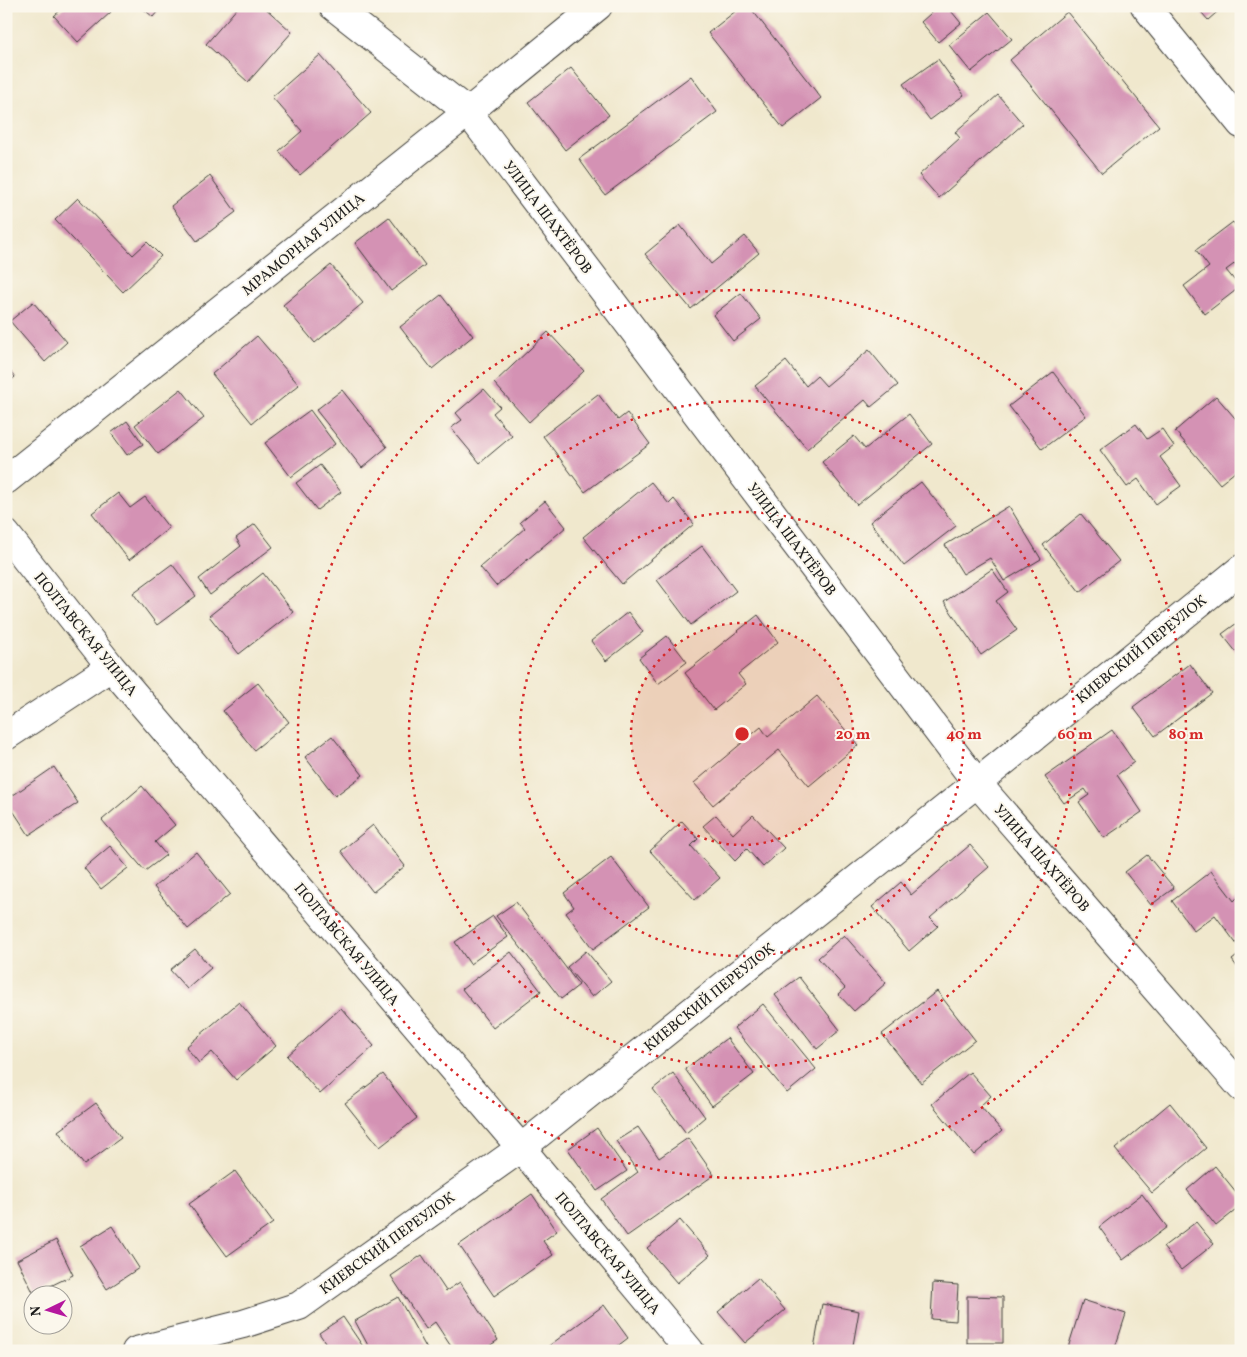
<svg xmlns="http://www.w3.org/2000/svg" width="1247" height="1357" font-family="Vollkorn,serif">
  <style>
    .building { fill: #d492b4 }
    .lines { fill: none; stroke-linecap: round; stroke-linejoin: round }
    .minor-casing { stroke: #3c3b37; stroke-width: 30 }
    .tertiary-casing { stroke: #3c3b37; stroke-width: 30 }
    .minor { stroke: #fff; stroke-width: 28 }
    .tertiary { stroke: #fff; stroke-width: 28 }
    .ring { fill: none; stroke: #d62828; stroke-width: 2.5; stroke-dasharray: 2.5 5 }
    .labels { text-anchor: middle; stroke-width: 4; stroke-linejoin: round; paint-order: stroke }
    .street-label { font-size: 15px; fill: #1c1c1c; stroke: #fbf7ec }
    .centre { fill: #d62828; stroke: #fbf7ec; stroke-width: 2.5 }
    .ring-label { font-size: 15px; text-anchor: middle; font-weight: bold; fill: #d62828; stroke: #fbf7ec; stroke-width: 4; stroke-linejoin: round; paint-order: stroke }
  </style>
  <rect width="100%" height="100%" fill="#fbf7ec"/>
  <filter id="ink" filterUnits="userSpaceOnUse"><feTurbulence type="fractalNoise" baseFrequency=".02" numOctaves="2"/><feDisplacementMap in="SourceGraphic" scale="10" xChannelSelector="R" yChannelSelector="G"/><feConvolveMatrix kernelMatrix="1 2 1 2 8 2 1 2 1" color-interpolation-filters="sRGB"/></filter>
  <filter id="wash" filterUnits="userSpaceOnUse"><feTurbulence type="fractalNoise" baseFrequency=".0096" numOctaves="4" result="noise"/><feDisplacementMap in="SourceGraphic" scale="20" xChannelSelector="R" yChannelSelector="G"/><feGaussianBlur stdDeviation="1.12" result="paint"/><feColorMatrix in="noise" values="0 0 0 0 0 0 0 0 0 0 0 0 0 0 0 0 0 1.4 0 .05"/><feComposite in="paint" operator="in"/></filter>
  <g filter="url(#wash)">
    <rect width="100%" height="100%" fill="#f0e8cd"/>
    <g id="blocks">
      <path class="building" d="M 65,6 L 106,6 L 111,12 L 78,42 L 54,16 Z
        M 140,6 L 162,6 L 153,17 Z
        M 239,6 L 263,6 L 292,32 L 248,82 L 206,44 Z
        M 742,6 L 749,6 L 821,98 L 783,128 L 708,33 Z
        M 939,6 L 947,6 L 961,23 L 938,42 L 921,22 Z
        M 1196,6 L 1224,6 L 1208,20 Z
        M 989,12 L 1012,39 L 971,72 L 949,45 Z
        M 1067,12 L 1159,126 L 1102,173 L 1010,60 Z
        M 320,55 L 371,113 L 300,175 L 279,151 L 302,131 L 272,97 Z
        M 938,59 L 964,95 L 930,120 L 903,84 Z
        M 571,68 L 609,115 L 565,150 L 528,102 Z
        M 691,76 L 717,112 L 605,195 L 579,159 Z
        M 998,95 L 1023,124 L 939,198 L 919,175 L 960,138 L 955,132 Z
        M 210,176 L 236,212 L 197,241 L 171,206 Z
        M 78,198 L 133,255 L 147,242 L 161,256 L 123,292 L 55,220 Z
        M 389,217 L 425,265 L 391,291 L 355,243 Z
        M 1233,222 L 1241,233 L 1241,259 L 1226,270 L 1240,287 L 1205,314 L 1184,286 L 1209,267 L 1196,250 Z
        M 680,225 L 711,264 L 745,236 L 759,253 L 691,309 L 645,254 Z
        M 331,265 L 363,303 L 315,343 L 283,305 Z
        M 741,293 L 761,319 L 733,341 L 713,315 Z
        M 441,295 L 473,336 L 432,369 L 400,327 Z
        M 33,302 L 67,342 L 45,362 L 10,321 Z
        M 548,332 L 584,371 L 529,422 L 494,383 Z
        M 257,336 L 299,385 L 252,423 L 212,374 Z
        M 869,350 L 898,385 L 871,407 L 865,400 L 807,449 L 755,386 L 786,361 L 806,386 L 817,376 L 826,386 Z
        M 6,366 L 15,377 L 6,385 Z
        M 1053,372 L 1086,416 L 1042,449 L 1009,406 Z
        M 181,389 L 204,418 L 158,454 L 135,425 Z
        M 484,389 L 500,407 L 493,413 L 512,436 L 480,463 L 451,428 L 462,420 L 456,413 Z
        M 342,390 L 387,447 L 362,468 L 316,410 Z
        M 598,394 L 618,420 L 627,413 L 650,444 L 585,492 L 543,436 Z
        M 1216,396 L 1241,425 L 1241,467 L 1220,484 L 1175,431 Z
        M 310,410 L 335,444 L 291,477 L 265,443 Z
        M 909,414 L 932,444 L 857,505 L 822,462 L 854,436 L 865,449 Z
        M 127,421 L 143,444 L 127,455 L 111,433 Z
        M 1136,424 L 1147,439 L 1162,429 L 1174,446 L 1160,457 L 1181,486 L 1156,504 L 1138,479 L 1127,487 L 1100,450 Z
        M 320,465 L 341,492 L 317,510 L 296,483 Z
        M 651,482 L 669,504 L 674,499 L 694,524 L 622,584 L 583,537 Z
        M 921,482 L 956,526 L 904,566 L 870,522 Z
        M 118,493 L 130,508 L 145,497 L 169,528 L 129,560 L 92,513 Z
        M 545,501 L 566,527 L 496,586 L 480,567 L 525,528 L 520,522 Z
        M 1009,506 L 1041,559 L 1004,581 L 990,558 L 963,574 L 945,545 Z
        M 1081,514 L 1119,561 L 1080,592 L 1043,545 Z
        M 255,524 L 273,547 L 210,595 L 199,579 L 241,546 L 236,538 Z
        M 702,546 L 736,591 L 691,625 L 657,580 Z
        M 172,564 L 196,596 L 157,625 L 133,593 Z
        M 992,569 L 1008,592 L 996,601 L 1017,630 L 981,655 L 944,602 Z
        M 263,573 L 293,612 L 239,654 L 209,616 Z
        M 628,612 L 643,632 L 606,661 L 591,641 Z
        M 758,615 L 778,642 L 738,674 L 746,684 L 714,710 L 685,673 Z
        M 1241,620 L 1241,658 L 1222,634 Z
        M 667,636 L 687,662 L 658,684 L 639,658 Z
        M 1190,664 L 1212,693 L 1155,736 L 1133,707 Z
        M 258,683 L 289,722 L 254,750 L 223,711 Z
        M 817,696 L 858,745 L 809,786 L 779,750 L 713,805 L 694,783 L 761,727 L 768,737 Z
        M 1112,730 L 1134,762 L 1117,775 L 1142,812 L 1104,838 L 1079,802 L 1089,795 L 1085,789 L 1064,803 L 1045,777 Z
        M 332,736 L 363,775 L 335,796 L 305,757 Z
        M 54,767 L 78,803 L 29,835 L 6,800 Z
        M 142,786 L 175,825 L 155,842 L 166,855 L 145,871 L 102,820 Z
        M 716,815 L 733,834 L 753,815 L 784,848 L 763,867 L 747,849 L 735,861 L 703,826 Z
        M 682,821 L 698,839 L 691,846 L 720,878 L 695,900 L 650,851 Z
        M 373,825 L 405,866 L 373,892 L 341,851 Z
        M 970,845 L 989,867 L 930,918 L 938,926 L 909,951 L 872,907 L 901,882 L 911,895 Z
        M 110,846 L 128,868 L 101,889 L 84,868 Z
        M 196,852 L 230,894 L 188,929 L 154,887 Z
        M 1147,855 L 1174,888 L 1151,905 L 1125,872 Z
        M 611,857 L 649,907 L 593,949 L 566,913 L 574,907 L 564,893 Z
        M 1211,871 L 1234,901 L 1238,897 L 1241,900 L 1241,950 L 1215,915 L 1194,931 L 1172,901 Z
        M 516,902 L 579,985 L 561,999 L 496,916 Z
        M 493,916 L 508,937 L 470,964 L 455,942 Z
        M 844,935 L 886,983 L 854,1011 L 838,994 L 845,988 L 818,958 Z
        M 195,949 L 211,968 L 187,989 L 170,970 Z
        M 586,951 L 611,981 L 592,997 L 567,967 Z
        M 511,952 L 541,991 L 493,1028 L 462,989 Z
        M 1241,953 L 1241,972 L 1232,960 Z
        M 799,977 L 840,1030 L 817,1049 L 775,995 Z
        M 937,991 L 975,1040 L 921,1083 L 882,1034 Z
        M 239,1002 L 276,1046 L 236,1080 L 212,1052 L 199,1063 L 186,1047 Z
        M 763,1004 L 816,1069 L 787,1093 L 734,1028 Z
        M 341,1008 L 374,1046 L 320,1094 L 287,1056 Z
        M 727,1038 L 754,1074 L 712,1106 L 685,1069 Z
        M 970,1072 L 991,1096 L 980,1106 L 1002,1131 L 974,1155 L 932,1104 Z
        M 673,1073 L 705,1117 L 686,1133 L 653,1089 Z
        M 383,1074 L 417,1118 L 380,1147 L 345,1103 Z
        M 96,1103 L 121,1138 L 84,1165 L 58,1131 Z
        M 1170,1103 L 1206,1148 L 1152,1193 L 1115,1149 Z
        M 638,1127 L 659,1158 L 688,1138 L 714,1175 L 627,1236 L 601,1199 L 638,1172 L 616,1141 Z
        M 597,1128 L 627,1171 L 597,1191 L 568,1149 Z
        M 1215,1166 L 1241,1198 L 1241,1206 L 1216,1226 L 1187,1190 Z
        M 235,1171 L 273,1223 L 227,1256 L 189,1204 Z
        M 532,1194 L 557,1231 L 543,1241 L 553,1255 L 494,1296 L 459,1245 Z
        M 1142,1194 L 1167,1227 L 1123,1260 L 1099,1227 Z
        M 680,1220 L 710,1255 L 677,1283 L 647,1248 Z
        M 1196,1222 L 1214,1244 L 1181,1270 L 1163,1247 Z
        M 112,1226 L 139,1268 L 107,1289 L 80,1246 Z
        M 56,1240 L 73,1275 L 34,1294 L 17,1260 Z
        M 422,1255 L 446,1291 L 460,1282 L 498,1340 L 482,1351 L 454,1351 L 435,1322 L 426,1329 L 391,1276 Z
        M 758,1278 L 785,1310 L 745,1343 L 718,1312 Z
        M 933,1283 L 958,1285 L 956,1321 L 931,1319 Z
        M 967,1296 L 1003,1297 L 1003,1343 L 967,1343 Z
        M 398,1297 L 428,1351 L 371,1351 L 355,1321 Z
        M 1083,1300 L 1126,1314 L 1114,1351 L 1067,1351 Z
        M 822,1304 L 859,1311 L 852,1351 L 826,1351 L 814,1348 Z
        M 604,1305 L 628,1338 L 611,1351 L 542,1351 Z
        M 343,1317 L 366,1351 L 331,1351 L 319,1333 Z"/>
    </g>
  </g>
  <g filter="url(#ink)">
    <use href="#blocks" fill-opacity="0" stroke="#3c3b37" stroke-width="1"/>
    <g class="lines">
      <g class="minor-casing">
        <path id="minor" d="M 333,6 L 468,112 L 977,783 L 1241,1087
          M 1145,6 L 1241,124
          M 6,480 L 468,112 L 598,6
          M 6,534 L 111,667 L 521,1148 L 690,1351
          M 6,736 L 111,667"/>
      </g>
      <g class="tertiary-casing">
        <path id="tertiary" d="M 136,1351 L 243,1324 L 299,1306 L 521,1148 L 977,783 L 1241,569"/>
      </g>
      <use href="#minor" class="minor"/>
      <use href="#tertiary" class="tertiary"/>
    </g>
  </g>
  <circle cx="742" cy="734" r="111" fill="#d62828" fill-opacity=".12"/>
  <g class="ring">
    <circle cx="742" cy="734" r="111"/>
    <circle cx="742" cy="734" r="222"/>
    <circle cx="742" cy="734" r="333"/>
    <circle cx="742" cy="734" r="444"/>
  </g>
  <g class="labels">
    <g class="street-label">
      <text transform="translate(548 217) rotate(53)" y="5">УЛИЦА ШАХТЁРОВ</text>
      <text transform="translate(303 244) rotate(-39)" y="5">МРАМОРНАЯ УЛИЦА</text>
      <text transform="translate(792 539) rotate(53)" y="5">УЛИЦА ШАХТЁРОВ</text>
      <text transform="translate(86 634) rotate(51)" y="5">ПОЛТАВСКАЯ УЛИЦА</text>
      <text transform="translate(1141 649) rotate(-39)" y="5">КИЕВСКИЙ ПЕРЕУЛОК</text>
      <text transform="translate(1042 858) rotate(49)" y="5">УЛИЦА ШАХТЁРОВ</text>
      <text transform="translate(347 944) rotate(50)" y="5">ПОЛТАВСКАЯ УЛИЦА</text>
      <text transform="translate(709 997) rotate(-39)" y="5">КИЕВСКИЙ ПЕРЕУЛОК</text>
      <text transform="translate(387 1243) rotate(-36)" y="5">КИЕВСКИЙ ПЕРЕУЛОК</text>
      <text transform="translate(608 1253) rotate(50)" y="5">ПОЛТАВСКАЯ УЛИЦА</text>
    </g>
  </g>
  <circle cx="742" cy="734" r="8" class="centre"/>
  <g class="ring-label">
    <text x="853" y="739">20 m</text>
    <text x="964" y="739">40 m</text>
    <text x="1075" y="739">60 m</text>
    <text x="1186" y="739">80 m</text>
  </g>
  <rect width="1247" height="1357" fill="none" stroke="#fbf7ec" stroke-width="25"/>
  <g transform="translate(48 1310) rotate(265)"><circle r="24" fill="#fbf7ec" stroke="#a29f99"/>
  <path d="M0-4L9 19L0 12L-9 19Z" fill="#b5179e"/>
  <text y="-8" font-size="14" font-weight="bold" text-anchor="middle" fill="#1c1c1c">N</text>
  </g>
</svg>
